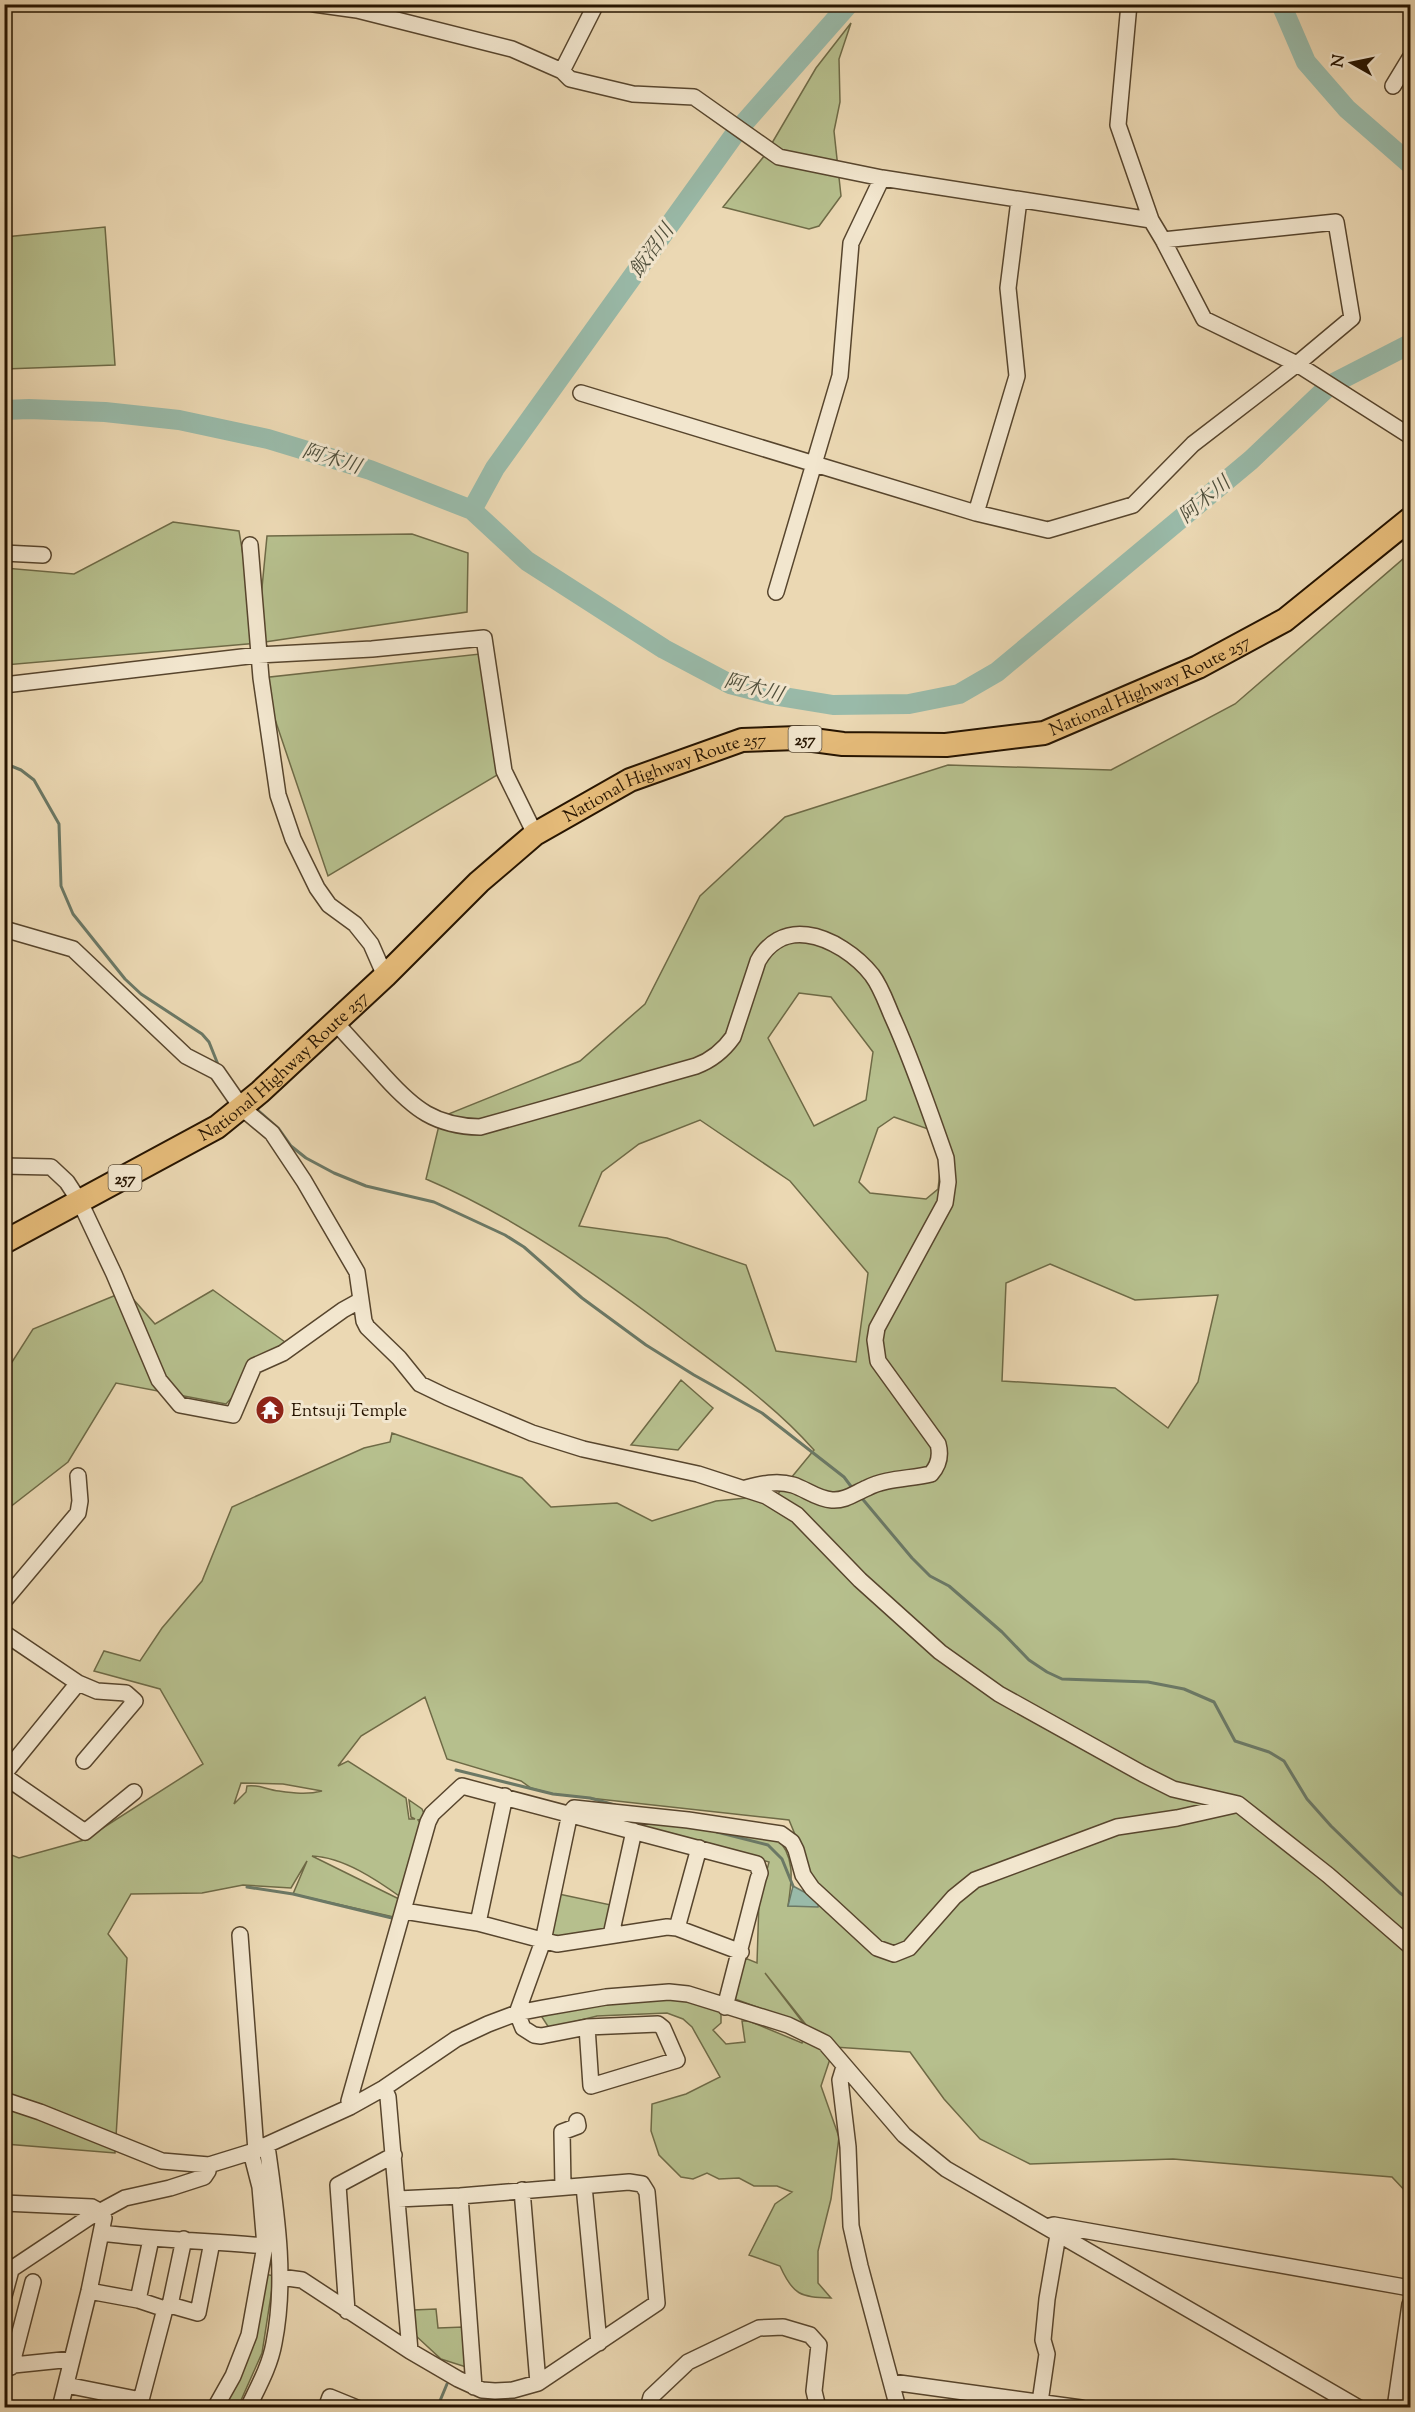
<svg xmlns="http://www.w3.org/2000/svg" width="1415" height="2412" font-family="'Sorts Mill Goudy','Noto Serif JP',serif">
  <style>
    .green { fill: #b6bf8d; stroke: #6e6a46; stroke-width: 1.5; fill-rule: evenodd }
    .water { fill: #99baa9; stroke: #6b7865; stroke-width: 1.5 }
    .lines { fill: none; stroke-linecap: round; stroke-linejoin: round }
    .stream { stroke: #6b7865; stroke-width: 3 }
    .river { stroke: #99baa9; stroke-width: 20 }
    .minor-casing { stroke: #57452d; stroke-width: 18 }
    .highway-casing { stroke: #261400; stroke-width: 26 }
    .minor { stroke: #f2e6ce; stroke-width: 15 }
    .highway { stroke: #e6bc7a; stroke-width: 22 }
    .labels { text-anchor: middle; stroke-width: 6; stroke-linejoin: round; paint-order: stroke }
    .shield { fill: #f2e6ce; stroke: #63533e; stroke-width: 1.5 }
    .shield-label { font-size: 16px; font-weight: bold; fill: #261400 }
    .street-label { font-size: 18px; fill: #261400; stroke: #f2e6ce }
    .poi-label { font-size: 18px; fill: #261400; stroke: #f2e6ce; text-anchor: start }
    .water-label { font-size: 20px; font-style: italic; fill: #4e4e3b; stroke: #f2e6ce }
  </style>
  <rect width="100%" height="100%" fill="#ebd8b3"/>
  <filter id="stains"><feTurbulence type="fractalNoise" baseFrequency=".00333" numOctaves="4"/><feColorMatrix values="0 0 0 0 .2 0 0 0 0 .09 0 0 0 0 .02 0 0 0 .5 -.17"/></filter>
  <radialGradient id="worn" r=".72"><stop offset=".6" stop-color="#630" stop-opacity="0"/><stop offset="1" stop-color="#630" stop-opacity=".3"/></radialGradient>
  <path class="green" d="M 851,23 L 839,59 L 840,102 L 834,131 L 841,196 L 819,226 L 809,229 L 723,207 L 765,155 L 816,68 Z
    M 105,227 L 115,365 L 5,369 L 5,237 Z
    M 173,522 L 239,531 L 257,639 L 267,536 L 412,534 L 468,553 L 467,612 L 258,643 L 5,665 L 5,568 L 74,574 Z
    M 1410,553 L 1410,2196 L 1392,2177 L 1173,2159 L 1030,2164 L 980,2139 L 944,2099 L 910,2052 L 834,2047 L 821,2086 L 839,2137 L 831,2199 L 818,2251 L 818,2283 L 831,2298 C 800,2297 793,2295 780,2266 L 749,2255 L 775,2204 L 792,2192 L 777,2186 L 754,2186 L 739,2178 L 719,2179 L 707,2173 L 693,2179 L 681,2177 L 659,2155 L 651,2131 L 652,2104 L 686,2094 L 720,2077 L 692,2027 L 683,2019 L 667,2013 L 597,2016 L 549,2028 L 540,2014 L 663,1995 L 721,2009 L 721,2023 L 713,2030 L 726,2044 L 745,2042 L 742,2021 L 749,2021 L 802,2043 L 807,2026 L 765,1973 L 804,2024 L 735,1999 L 745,1958 L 757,1963 L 759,1901 L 769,1862 L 599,1815 L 775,1836 C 796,1856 792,1880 788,1906 L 824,1905 L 789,1820 L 553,1794 L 531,1788 L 521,1781 L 447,1759 L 425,1697 L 361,1736 L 338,1766 L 348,1761 L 406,1798 L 409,1819 L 415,1819 L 411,1817 L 409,1800 L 422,1809 L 426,1818 L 418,1820 L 422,1825 L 402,1898 C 377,1880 343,1857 312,1856 L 401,1900 L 398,1918 L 293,1894 L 307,1861 L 291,1888 L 243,1885 L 202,1893 L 131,1894 L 108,1934 L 127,1958 L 115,2153 L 5,2144 L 4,1852 L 19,1858 L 84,1840 L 203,1764 L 160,1689 L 94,1671 L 104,1651 L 140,1661 L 162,1628 L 202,1581 L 232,1507 L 364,1448 L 390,1442 L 392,1433 L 522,1478 L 551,1507 L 617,1503 L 652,1521 L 716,1501 L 777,1495 L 814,1450 C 777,1408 730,1374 685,1341 C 604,1280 520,1219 426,1179 L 441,1117 L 580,1061 L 645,1004 L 700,896 L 785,817 L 948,765 L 1111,770 L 1235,704 ZM 799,993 L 831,997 L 873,1052 L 866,1100 L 814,1126 L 768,1038 ZM 894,1117 L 934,1131 L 943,1145 L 938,1189 L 926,1199 L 870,1193 L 859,1182 L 878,1128 ZM 700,1120 L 790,1181 L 868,1273 L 856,1362 L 776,1351 L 746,1265 L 667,1238 L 579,1226 L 602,1172 L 639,1144 ZM 1050,1264 L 1135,1300 L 1218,1295 L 1198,1382 L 1168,1428 L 1115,1388 L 1002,1381 L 1006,1283 ZM 241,1783 L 283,1784 L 322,1791 C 307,1795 293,1793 279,1791 C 267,1790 259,1784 247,1786 L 246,1792 L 234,1804 Z
    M 480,654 L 504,771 L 328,876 L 261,678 Z
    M 213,1290 L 285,1342 L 226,1404 L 116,1383 L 68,1462 L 5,1511 L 5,1373 L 33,1329 L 126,1291 L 155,1324 Z
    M 681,1380 L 713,1408 L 678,1450 L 631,1445 Z
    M 554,1893 L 611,1905 L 608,1926 L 603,1932 L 551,1939 Z
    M 265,2274 L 274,2276 L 262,2353 L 238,2407 L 220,2408 Z
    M 436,2309 L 438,2328 L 464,2327 L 466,2367 L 441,2359 L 415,2335 L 413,2310 Z"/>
  <path class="water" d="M 793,1886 L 819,1900 L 818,1907 L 788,1906 Z"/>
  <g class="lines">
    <path class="stream" d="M 4,763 L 21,770 L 34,780 L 59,824 L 61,886 L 73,914 L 125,979 L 141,994 L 202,1034 L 209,1042 L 219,1067
      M 255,1108 L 279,1129 L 291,1146 L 306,1158 L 334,1173 L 366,1186 L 434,1202 L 505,1235 L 524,1247 L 582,1298 L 646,1345 L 694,1375 L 762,1413 L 844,1477 L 853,1489
      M 860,1496 L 912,1558 L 930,1576 L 949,1586 L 1002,1632 L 1029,1660 L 1047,1672 L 1062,1679 L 1148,1682 L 1184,1689 L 1214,1702 L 1235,1741 L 1269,1752 L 1284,1761 L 1307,1799 L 1331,1826 L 1400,1893 L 1410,1900
      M 456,1770 L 553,1794 L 590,1798 L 615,1805
      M 717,1832 L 768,1845 L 782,1859 L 793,1886
      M 247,1887 L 293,1894 L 396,1919
      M 437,2408 L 447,2384"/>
    <path class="river" d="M 1281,4 L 1306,62 L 1347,109 L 1410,164
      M 4,410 L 29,409 L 105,412 L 179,420 L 268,439 L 370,470 L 472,510 L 527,561 L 664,649 L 730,684 L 772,695 L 833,705 L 909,704 L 959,694 L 997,672 L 1251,460 L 1330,385 L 1410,344
      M 472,510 L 495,468 L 737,131 L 849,4"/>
    <g class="minor-casing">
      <path id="minor" d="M 314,4 L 357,10 L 512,49 L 562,71 L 570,79 L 633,94 L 694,97 L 779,157 L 882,178 L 1151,220
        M 1129,4 L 1118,125 L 1151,220 L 1163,240 L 1204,319 L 1297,364 L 1410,436
        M 562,71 L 596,4
        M 1393,86 L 1410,58
        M 581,393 L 976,513 L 1048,530 L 1133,505 L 1193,444 L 1297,364 L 1352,318 L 1336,222 L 1163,240
        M 976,513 L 1017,376 L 1008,288 L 1019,200
        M 250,545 L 261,678 L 278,795 L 293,839 L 317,888 L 329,905 L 355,924 L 371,944 L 385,976
        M 4,553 L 43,555
        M 776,592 L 840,376 L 851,243 L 882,178
        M 4,685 L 258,655 L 372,649 L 484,638 L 504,771 L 535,834
        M 4,929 L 73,949 L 186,1056 L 217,1072 L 242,1108 L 272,1133 L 304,1181 L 357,1272 L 364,1321 L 367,1327 L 399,1358 L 420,1384 L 447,1397 L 532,1433 L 583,1449 L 698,1474 L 766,1496 L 797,1515 L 860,1580 L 940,1652 L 999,1694 L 1143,1774 L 1173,1789 L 1238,1804 L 1328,1875 L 1410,1946
        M 336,1023 C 352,1041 369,1059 385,1077 C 414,1109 435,1126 480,1127 L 696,1066 C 712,1060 723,1051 733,1037 L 758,961 C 768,943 785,932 807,935 C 831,938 857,956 872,975 C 881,987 886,1002 892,1016 C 913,1062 929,1110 946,1158 L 948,1182 L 945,1203 L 877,1328 L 875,1340 L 878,1361 L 938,1444 C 941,1455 939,1465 931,1474 C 910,1479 886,1478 867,1488 C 855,1493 845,1501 832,1500 C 817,1499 806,1489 793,1485 C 777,1480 761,1484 746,1488
        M 4,1166 L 51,1167 L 67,1182 L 80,1202 L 114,1274 L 159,1380 L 180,1405 L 233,1415 L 254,1366 L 283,1353 L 343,1310 L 361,1300
        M 4,1601 L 78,1513 L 80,1501 L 78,1476
        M 4,1633 L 78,1683 L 97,1691 L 126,1693 L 135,1701 L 84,1761
        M 4,1774 L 78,1683
        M 4,1776 L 85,1832 L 134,1792
        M 404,1911 L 478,1923 L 557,1944 L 667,1927 L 677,1928 L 741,1952
        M 478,1923 L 505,1796
        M 677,1928 L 699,1848
        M 240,1935 L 256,2151
        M 611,1935 L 634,1831
        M 587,2027 L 591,2086 L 677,2060 L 663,2028 L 658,2024 L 587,2027 L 541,2036 L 534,2035 L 523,2028 L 517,2013 L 543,1941 L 570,1813 L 574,1808 L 688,1820 L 781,1834 L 792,1842 L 796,1850 L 803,1875 L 812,1888 L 877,1948 L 894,1954 L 909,1948 L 954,1897 L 975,1880 L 1117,1827 L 1177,1818 L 1235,1805
        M 844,2067 L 840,2080 L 848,2147 L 851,2226 L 860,2266 L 898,2408
        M 384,2088 L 388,2097 L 410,2351
        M 4,2100 L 40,2112 L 162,2161 L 209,2165 L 251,2152 L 350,2107 L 384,2088 L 456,2039 L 488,2024 L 517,2013 L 543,2008 L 606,1997 L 669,1992 L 688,1994 L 788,2025 L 825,2043 L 904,2135 L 946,2169 L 1359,2408
        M 350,2107 L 349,2101 L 428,1822 L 432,1814 L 462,1786 L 757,1864 L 760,1873 L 758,1879 L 725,2007
        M 584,2186 L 599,2343
        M 563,2187 L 562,2132 L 578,2126 L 577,2121
        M 522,2190 L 538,2383
        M 460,2196 L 474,2387
        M 4,2203 L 92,2207 L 101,2212 L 104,2218 L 89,2291 L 60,2408
        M 1047,2227 L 1054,2225 L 1410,2288
        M 101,2233 C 155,2240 210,2241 265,2246 L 260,2187 L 251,2152
        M 4,2274 L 88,2218 L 125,2198 L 170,2188 L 204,2177 L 208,2171 L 209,2165
        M 280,2277 L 302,2280 L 410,2351 L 458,2379 L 482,2390 L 495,2391 L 513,2390 L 538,2383 L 657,2303 L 647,2192 L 642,2184 L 629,2182 L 460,2196 L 398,2199
        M 89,2291 L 138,2300 L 165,2309 L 170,2305 L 198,2313 L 212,2242
        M 4,2296 L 11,2270
        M 138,2300 L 151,2239
        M 170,2305 L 184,2239
        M 347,2311 L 338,2185 L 394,2155
        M 4,2366 L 72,2359
        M 11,2367 L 33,2282
        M 892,2382 L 1081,2408
        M 66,2385 L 141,2400 L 165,2309
        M 1040,2402 L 1047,2354 L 1043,2340 L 1047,2299 L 1058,2235
        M 215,2408 L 233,2376 L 249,2335 L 265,2246
        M 248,2408 C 258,2387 270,2366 274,2343 C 287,2277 276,2211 267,2146
        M 326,2408 L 330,2397 L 357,2408
        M 648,2408 L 651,2397 L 688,2362 L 759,2328 L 783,2327 L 810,2335 L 819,2345 L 814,2391 L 818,2408
        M 1395,2408 L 1410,2304"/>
    </g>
    <g class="highway-casing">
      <g id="highway">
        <path id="s1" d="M 4,1242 L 217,1127 L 260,1092 L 385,976 L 479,882 L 535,834 L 630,780 L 742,740 L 798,738 L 843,744 L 946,745 L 1044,733 L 1198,667 L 1285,620 L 1410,519"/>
      </g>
    </g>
    <use href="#minor" class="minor"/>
    <use href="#highway" class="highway"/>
  </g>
  <defs>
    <g id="temple-disc" transform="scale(1.5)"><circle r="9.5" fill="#8f2418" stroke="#f2e6ce"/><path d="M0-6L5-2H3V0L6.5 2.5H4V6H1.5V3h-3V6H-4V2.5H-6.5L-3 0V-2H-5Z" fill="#fff"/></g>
  </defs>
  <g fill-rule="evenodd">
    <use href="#temple-disc" x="270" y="1410"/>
  </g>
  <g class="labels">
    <g class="shield">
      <rect x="788.5" y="726" width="33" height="26" rx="4.5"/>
      <rect x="108.5" y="1165" width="33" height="26" rx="4.5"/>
    </g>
    <g class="shield-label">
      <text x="805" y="745">257</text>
      <text x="125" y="1184">257</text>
    </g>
    <g class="street-label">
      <text dy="6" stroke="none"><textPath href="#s1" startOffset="1322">National Highway Route 257</textPath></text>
      <text dy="6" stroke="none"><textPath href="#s1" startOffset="818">National Highway Route 257</textPath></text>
      <text dy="6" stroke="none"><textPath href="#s1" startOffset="332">National Highway Route 257</textPath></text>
    </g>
    <g class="poi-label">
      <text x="291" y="1416">Entsuji Temple</text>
    </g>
    <g class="water-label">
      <text transform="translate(651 250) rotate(-54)" y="7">飯沼川</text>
      <text transform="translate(332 458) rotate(17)" y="7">阿木川</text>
      <text transform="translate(1204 499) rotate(-40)" y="7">阿木川</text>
      <text transform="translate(754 687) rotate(15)" y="7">阿木川</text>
    </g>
  </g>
  <rect width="1415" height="2412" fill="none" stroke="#ebd8b3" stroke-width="24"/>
  <rect x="6" y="6" width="1403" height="2400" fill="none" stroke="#261400" stroke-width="3"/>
  <rect x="12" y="12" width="1391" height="2388" fill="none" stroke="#261400" stroke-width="1.5"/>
  <g transform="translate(1352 63) rotate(279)" stroke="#f2e6ce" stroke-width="4.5" paint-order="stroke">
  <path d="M0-4.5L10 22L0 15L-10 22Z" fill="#261400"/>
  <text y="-9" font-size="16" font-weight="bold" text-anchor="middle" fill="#261400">N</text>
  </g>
  <rect width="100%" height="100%" filter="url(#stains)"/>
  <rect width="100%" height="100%" fill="url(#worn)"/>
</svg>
